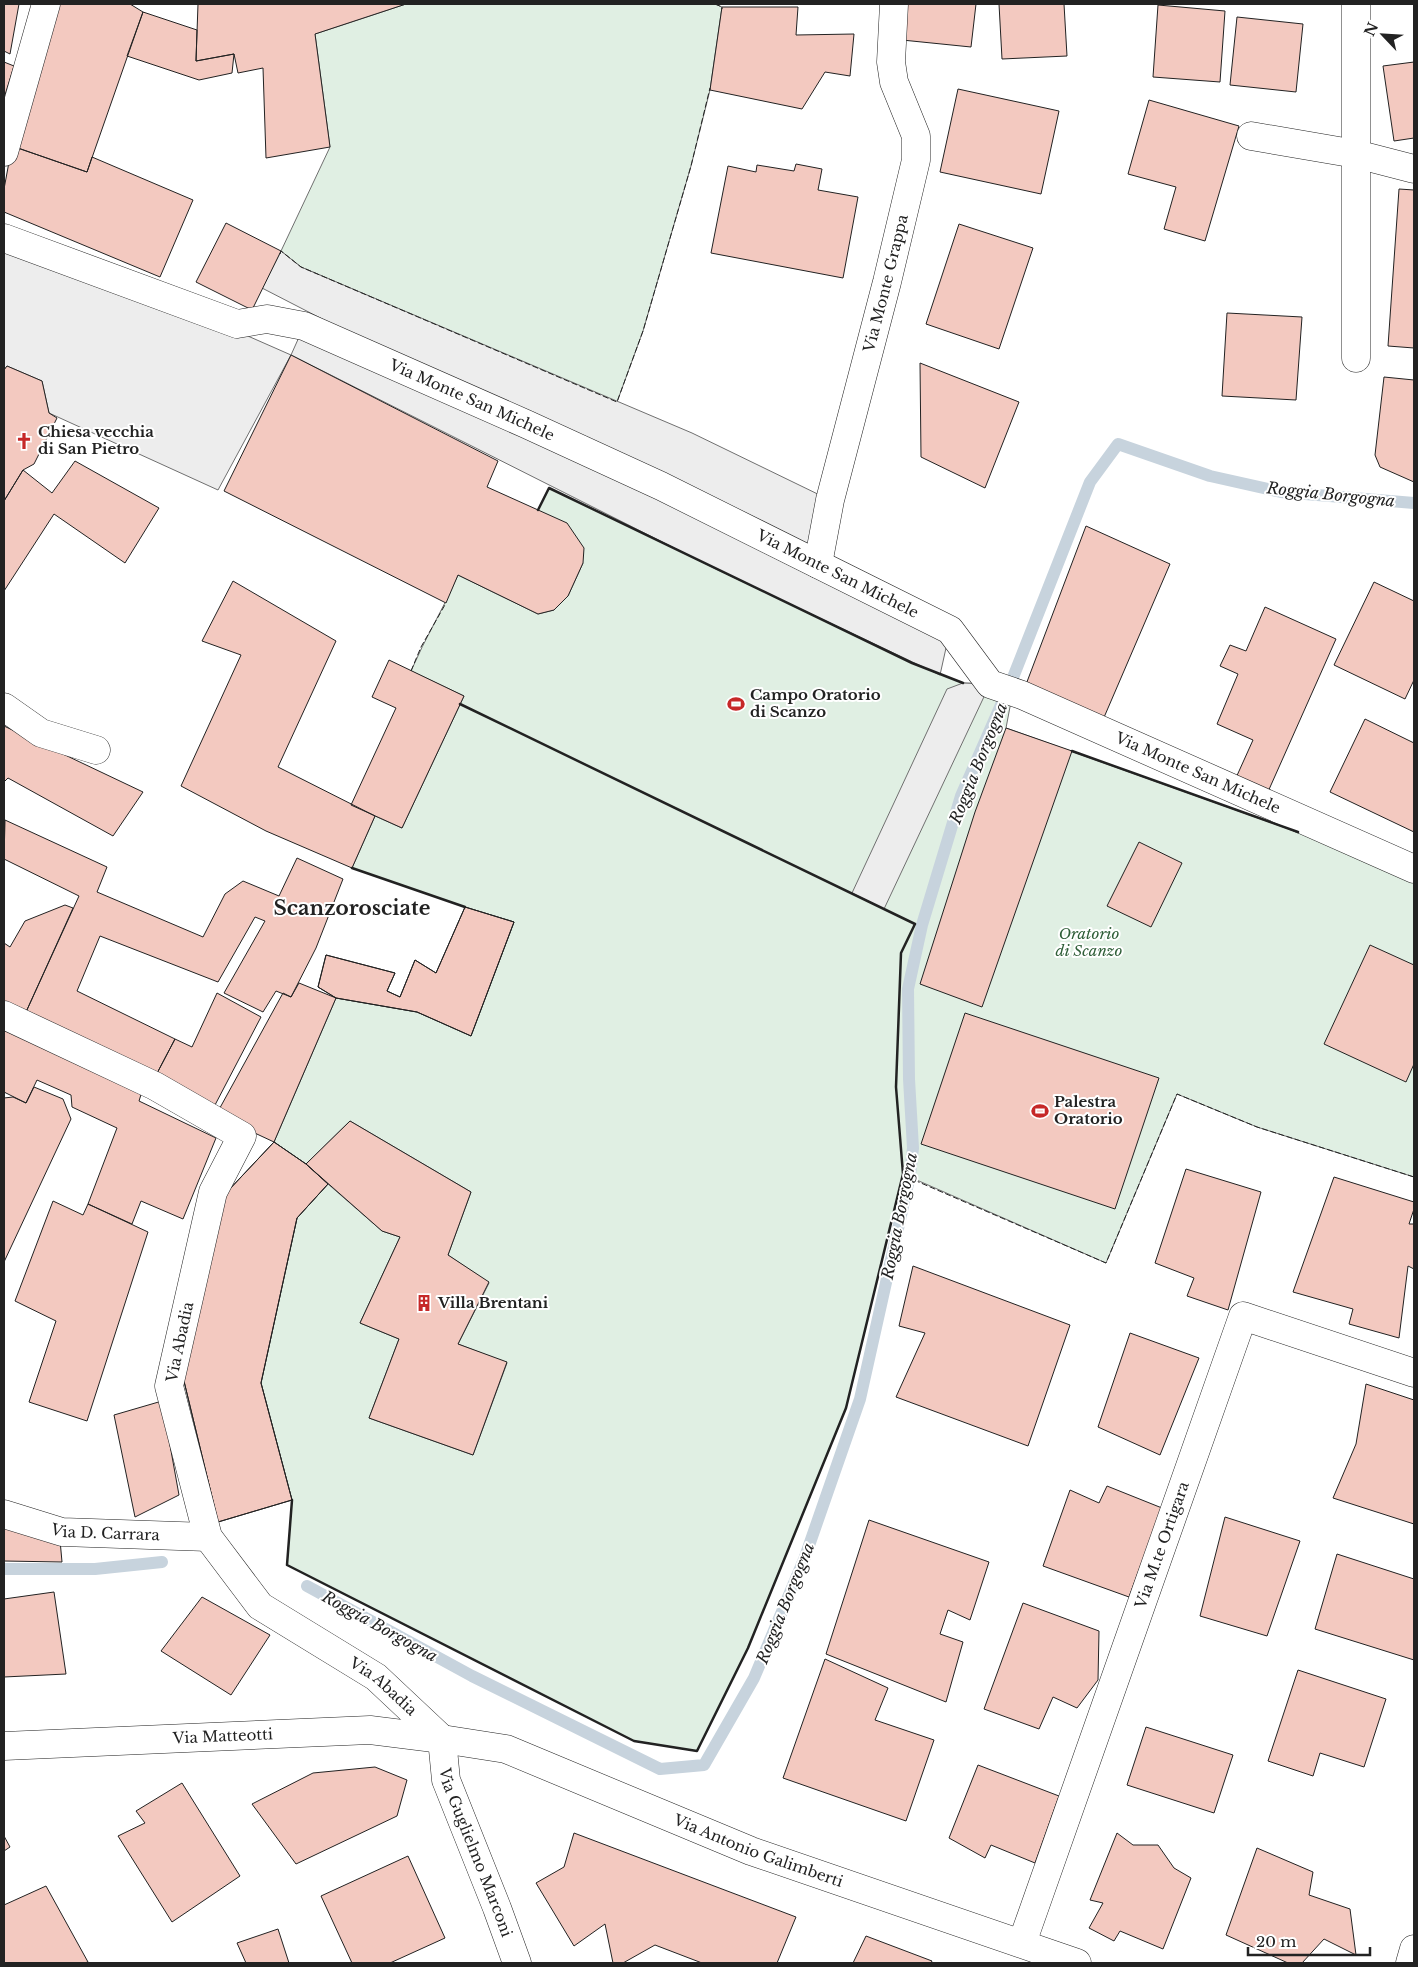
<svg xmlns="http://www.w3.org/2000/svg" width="1418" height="1967" font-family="'Libre Baskerville',serif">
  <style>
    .green { fill: #e0efe3; stroke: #6f6f6f }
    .parking { fill: #ededed; stroke: #6f6f6f }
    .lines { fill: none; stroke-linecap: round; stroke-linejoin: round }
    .stream { stroke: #c7d3dd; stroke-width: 12 }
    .building { fill: #f3c9c0; stroke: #222 }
    .street-casing { stroke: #222; stroke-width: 29 }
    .secondary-casing { stroke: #222; stroke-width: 29 }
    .street { stroke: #fff; stroke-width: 28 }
    .secondary { stroke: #fff; stroke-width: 28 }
    .fence { stroke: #222; stroke-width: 1; stroke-dasharray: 6 2.5; stroke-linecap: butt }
    .wall { stroke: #222; stroke-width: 2.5 }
    .labels { text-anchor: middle; stroke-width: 4; stroke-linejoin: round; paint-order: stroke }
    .street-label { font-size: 15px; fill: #222; stroke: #fff }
    .poi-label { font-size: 15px; font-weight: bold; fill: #222; stroke: #fff; text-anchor: start }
    .park-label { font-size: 15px; font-style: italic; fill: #2f5e38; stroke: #fff }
    .water-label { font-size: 16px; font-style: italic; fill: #222; stroke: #fff }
    .district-label { font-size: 20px; font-weight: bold; fill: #222; stroke: #fff }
  </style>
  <rect width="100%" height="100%" fill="#fff"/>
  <path class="green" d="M 406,4 L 715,4 L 722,7 L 710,90 L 691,166 L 643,331 L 617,402 L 301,267 L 281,251 L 330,147 L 315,34 Z
    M 549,488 L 912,663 L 963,683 L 990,684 L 1013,691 L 1006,728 L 1367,857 L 1414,877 L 1414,1177 L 1257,1127 L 1177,1094 L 1106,1263 L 903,1174 L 846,1408 L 748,1648 L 697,1751 L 634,1741 L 287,1565 L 292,1500 L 261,1383 L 297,1218 L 328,1184 L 382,1231 L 400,1237 L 360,1323 L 399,1339 L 369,1418 L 473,1455 L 507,1363 L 458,1344 L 489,1283 L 448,1255 L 471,1192 L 350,1121 L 306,1164 L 274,1142 L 336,998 L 417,1012 L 471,1035 L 514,922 L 465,907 L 352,868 L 375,816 L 402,828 L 464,696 L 411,671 C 425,638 444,608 458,575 L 538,614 L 554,610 L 568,596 L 583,563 L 538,510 Z"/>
  <path class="parking" d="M 4,251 L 241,333 L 291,355 L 304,326 L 526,424 L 262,288 L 281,251 L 301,267 L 692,433 L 830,500 L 819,564 L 950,630 L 940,675 L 716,569 L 291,355 L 218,490 L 49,413 L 42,381 L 7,366 L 4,370 Z
    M 963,683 L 990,684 L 884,909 L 852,893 L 947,689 Z"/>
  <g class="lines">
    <path class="stream" d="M 4,1569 L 95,1569 L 162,1562
      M 307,1586 L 472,1676 L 660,1769 L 704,1765 L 754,1678 L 805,1557 L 860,1399 L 910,1175 L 913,1148 L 909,1079 L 908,989 L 922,925 L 961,796 L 1012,680 L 1090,482 L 1118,444 L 1210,476 L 1281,492 L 1414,503"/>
  </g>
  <path class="building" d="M 4,4 L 19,4 L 10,54 L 4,51 Z
    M 59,4 L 130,4 L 143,12 L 87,172 L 12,146 Z
    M 198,4 L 406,4 L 315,34 L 330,147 L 266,158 L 263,68 L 238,73 L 234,54 L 196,61 Z
    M 906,4 L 976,4 L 971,47 L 902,40 Z
    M 999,4 L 1064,4 L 1067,56 L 1002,59 Z
    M 1158,5 L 1225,11 L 1220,82 L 1153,77 Z
    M 722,7 L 798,7 L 796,35 L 854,34 L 850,76 L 825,72 L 802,109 L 710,90 Z
    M 143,12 L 197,30 L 196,61 L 234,54 L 232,73 L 199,80 L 127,56 Z
    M 1237,17 L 1303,24 L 1296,92 L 1230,85 Z
    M 4,62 L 14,66 L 4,98 Z
    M 1414,62 L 1414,138 L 1394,141 L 1383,66 Z
    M 958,89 L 1059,111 L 1041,194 L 940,172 Z
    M 1149,100 L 1239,126 L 1205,241 L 1164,229 L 1176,187 L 1128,174 Z
    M 12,146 L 87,172 L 92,157 L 193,200 L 160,277 L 4,212 L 4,189 Z
    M 796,164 L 822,169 L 818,190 L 858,197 L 843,278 L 711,253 L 728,166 L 756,172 L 757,165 L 794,171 Z
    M 1399,189 L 1414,190 L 1414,348 L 1388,346 Z
    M 226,223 L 281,251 L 252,310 L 196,282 Z
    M 959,224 L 1033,248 L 999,349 L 926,324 Z
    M 1227,313 L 1302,317 L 1296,400 L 1222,396 Z
    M 291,355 L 498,461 L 487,487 L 567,523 L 584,548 L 583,563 L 568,596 L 554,610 L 538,614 L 458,575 L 446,603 L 224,491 Z
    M 920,363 L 1019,402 L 985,488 L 921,457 Z
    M 7,366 L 42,381 L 49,413 L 57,418 L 34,464 L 23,470 L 4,501 L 4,370 Z
    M 1384,377 L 1414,380 L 1414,482 L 1380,467 L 1375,455 Z
    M 75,461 L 159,508 L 125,563 L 54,514 L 4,591 L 4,501 L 23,470 L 52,493 Z
    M 1086,526 L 1170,564 L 1099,729 L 1022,695 Z
    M 233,581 L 336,641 L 278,767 L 375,816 L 352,868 L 266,831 L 181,786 L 241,655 L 202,641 Z
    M 1374,582 L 1414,601 L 1414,680 L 1405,699 L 1334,665 Z
    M 1265,607 L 1336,639 L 1267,794 L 1235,780 L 1253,740 L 1217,724 L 1238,674 L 1220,666 L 1230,645 L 1246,651 Z
    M 389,660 L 464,696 L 402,828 L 351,805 L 396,708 L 372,697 Z
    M 1365,719 L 1414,743 L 1414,832 L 1330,792 Z
    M 4,726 L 143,792 L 113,836 L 8,778 L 4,782 Z
    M 1006,728 L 1072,751 L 982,1007 L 920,984 L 975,812 Z
    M 5,820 L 107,867 L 97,892 L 203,937 L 225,894 L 243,881 L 279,896 L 297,858 L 343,879 L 316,948 L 291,997 L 276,991 L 263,1012 L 224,993 L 265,921 L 255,917 L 218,982 L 100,936 L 77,991 L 175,1039 L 154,1079 L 26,1012 L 79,896 L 4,859 Z
    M 1139,842 L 1182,863 L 1151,927 L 1107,906 Z
    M 65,905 L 73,908 L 26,1012 L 4,1002 L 4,943 L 10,947 L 25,921 Z
    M 465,907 L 514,922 L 471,1036 L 417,1012 L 336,998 L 318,987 L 326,955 L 395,973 L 387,991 L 400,997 L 415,960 L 436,973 Z
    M 465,907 L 514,922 L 471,1036 L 417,1012 L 336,998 L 318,987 L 326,955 L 395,973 L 387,991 L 400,997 L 415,960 L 436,973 Z
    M 1370,945 L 1414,965 L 1414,1064 L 1406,1082 L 1324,1044 Z
    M 299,983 L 336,998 L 274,1142 L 216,1115 L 283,993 L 291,997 Z
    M 217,993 L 261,1017 L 215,1105 L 154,1079 L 175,1039 L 192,1047 Z
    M 965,1013 L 1159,1078 L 1115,1209 L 921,1144 Z
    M 8,1025 L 144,1085 L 139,1101 L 216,1138 L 183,1219 L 141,1201 L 132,1224 L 88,1204 L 117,1128 L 72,1107 L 71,1095 L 37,1080 L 26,1103 L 4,1092 L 4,1033 Z
    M 34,1087 L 63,1099 L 71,1119 L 4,1262 L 4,1098 L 13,1097 L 26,1103 Z
    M 350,1121 L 471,1192 L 448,1255 L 489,1282 L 458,1344 L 507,1362 L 473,1455 L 369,1418 L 399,1339 L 360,1323 L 400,1237 L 382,1231 L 306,1164 Z
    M 274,1142 L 306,1164 L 328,1184 L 297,1218 L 261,1383 L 292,1500 L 218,1522 L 183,1377 L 226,1193 Z
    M 274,1142 L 306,1164 L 328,1184 L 297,1218 L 261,1383 L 292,1500 L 218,1522 L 183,1377 L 226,1193 Z
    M 1186,1169 L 1261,1192 L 1228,1310 L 1187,1296 L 1194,1278 L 1155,1263 Z
    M 1334,1177 L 1414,1202 L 1414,1209 L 1409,1224 L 1414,1224 L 1414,1269 L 1408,1266 L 1399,1338 L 1349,1324 L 1353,1309 L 1293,1292 Z
    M 53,1201 L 83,1215 L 88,1204 L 148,1232 L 87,1421 L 29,1402 L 56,1321 L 15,1301 Z
    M 913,1266 L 1070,1325 L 1028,1446 L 896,1397 L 925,1333 L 899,1326 Z
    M 1130,1333 L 1199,1358 L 1160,1455 L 1098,1427 Z
    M 1366,1384 L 1414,1400 L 1414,1524 L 1333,1498 L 1356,1444 Z
    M 162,1401 L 179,1495 L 135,1517 L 114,1415 Z
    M 1107,1486 L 1162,1508 L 1129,1597 L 1043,1566 L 1070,1490 L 1099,1503 Z
    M 1225,1517 L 1300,1541 L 1267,1636 L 1200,1616 Z
    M 869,1520 L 989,1562 L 970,1620 L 948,1610 L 940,1634 L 963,1642 L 946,1702 L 826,1654 Z
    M 4,1522 L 60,1540 L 62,1562 L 4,1561 Z
    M 1337,1554 L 1414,1579 L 1414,1660 L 1315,1629 Z
    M 54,1592 L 66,1674 L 4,1677 L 4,1599 Z
    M 202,1597 L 270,1635 L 231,1695 L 161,1651 Z
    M 1023,1603 L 1099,1631 L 1098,1680 L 1077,1708 L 1053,1697 L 1039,1729 L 984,1709 Z
    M 825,1659 L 888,1688 L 875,1720 L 934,1740 L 906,1821 L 783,1778 Z
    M 1298,1670 L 1386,1699 L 1364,1767 L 1320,1753 L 1313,1776 L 1268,1761 Z
    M 1146,1727 L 1233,1755 L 1214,1813 L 1127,1785 Z
    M 978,1765 L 1059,1796 L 1035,1863 L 991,1845 L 985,1858 L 949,1838 Z
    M 375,1767 L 407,1780 L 397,1816 L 296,1864 L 252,1804 L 313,1773 Z
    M 182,1783 L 240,1876 L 172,1922 L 118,1836 L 145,1823 L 136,1811 Z
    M 574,1833 L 796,1917 L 777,1963 L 702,1963 L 655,1945 L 623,1963 L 613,1963 L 605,1924 L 574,1946 L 536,1883 L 564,1867 Z
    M 1117,1833 L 1133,1845 L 1158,1845 L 1174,1868 L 1191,1878 L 1163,1949 L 1120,1931 L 1114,1941 L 1089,1928 L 1103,1903 L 1090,1900 Z
    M 4,1836 L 10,1847 L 4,1851 Z
    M 1257,1848 L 1313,1872 L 1309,1895 L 1350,1909 L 1356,1955 L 1324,1939 L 1302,1963 L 1288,1963 L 1226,1935 Z
    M 408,1856 L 445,1938 L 390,1963 L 352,1963 L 321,1896 Z
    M 46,1886 L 88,1962 L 84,1963 L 4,1963 L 4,1905 Z
    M 278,1929 L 289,1963 L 246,1963 L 237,1943 Z
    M 866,1936 L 932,1961 L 931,1963 L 853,1963 Z"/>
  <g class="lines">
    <g class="street-casing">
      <g id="street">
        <path d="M 1251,136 L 1356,154 L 1414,169"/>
        <path d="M 4,152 L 46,4"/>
        <path id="s1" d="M 4,238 L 237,324 L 267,319 L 304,326 L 526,424 L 661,486 L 950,630 L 990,684 L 1022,695 L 1414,869"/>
        <path d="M 1356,358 L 1356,4"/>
        <path id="s2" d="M 818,564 L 830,500 L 887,282 L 916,160 L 916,136 L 894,82 L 891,62 L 894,4"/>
        <path d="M 4,707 L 41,733 L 96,750"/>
        <path id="s3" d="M 4,1015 L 155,1086 L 242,1136 L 213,1192 L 169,1386 L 208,1537 L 260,1606 L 376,1677 L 442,1739"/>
        <path id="s4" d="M 4,1514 L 62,1532 L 208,1537"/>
        <path id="s5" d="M 442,1739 L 446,1780 L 497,1908 L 517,1963"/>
        <path id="s6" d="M 4,1746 L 370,1730 L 442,1739 L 506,1749 L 751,1851 L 1077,1963"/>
        <path id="s7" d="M 1022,1943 L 1243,1316 L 1414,1373"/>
      </g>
    </g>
    <g class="secondary-casing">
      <path id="secondary" d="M 1410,1963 L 1414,1949"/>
    </g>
    <use href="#street" class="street"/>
    <use href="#secondary" class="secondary"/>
    <path class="fence" d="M 715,4 L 722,7 L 722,9
      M 280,254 L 281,251 L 301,267 L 617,402 L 643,331 L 691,166 L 710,88
      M 411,671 L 421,647 L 446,603
      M 914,1180 L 1106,1263 L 1177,1094 L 1257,1127 L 1414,1177"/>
    <path class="wall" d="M 538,510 L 549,488 L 912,663 L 963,683
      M 1072,751 L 1298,832
      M 352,868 L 465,907
      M 292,1500 L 287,1565 L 634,1741 L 697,1751 L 748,1648 L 846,1408 L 903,1174 L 896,1087 L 901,953 L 915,924 L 460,704"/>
  </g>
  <defs>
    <g id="church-bare" transform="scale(1.35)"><path d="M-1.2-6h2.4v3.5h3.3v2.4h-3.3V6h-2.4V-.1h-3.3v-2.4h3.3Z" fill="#c62828" stroke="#fff" stroke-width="2.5" paint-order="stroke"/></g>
    <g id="stadium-bare" transform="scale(1.35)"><path d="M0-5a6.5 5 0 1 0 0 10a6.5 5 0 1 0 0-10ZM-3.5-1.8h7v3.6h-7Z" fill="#c62828" stroke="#fff" stroke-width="2.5" paint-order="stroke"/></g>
    <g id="building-bare" transform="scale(1.35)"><path d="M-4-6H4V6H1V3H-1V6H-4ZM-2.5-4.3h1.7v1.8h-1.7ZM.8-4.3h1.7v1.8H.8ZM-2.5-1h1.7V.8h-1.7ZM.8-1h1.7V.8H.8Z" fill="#c62828" stroke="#fff" stroke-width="2.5" paint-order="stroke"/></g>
  </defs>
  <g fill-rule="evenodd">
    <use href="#church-bare" x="24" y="441"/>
    <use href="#stadium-bare" x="736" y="704"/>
    <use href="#stadium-bare" x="1040" y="1111"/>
    <use href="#building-bare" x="424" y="1303"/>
  </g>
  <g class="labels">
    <g class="street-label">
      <text dy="5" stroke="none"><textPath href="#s2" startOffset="289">Via Monte Grappa</textPath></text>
      <text dy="5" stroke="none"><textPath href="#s1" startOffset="500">Via Monte San Michele</textPath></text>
      <text dy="5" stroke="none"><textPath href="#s1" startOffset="905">Via Monte San Michele</textPath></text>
      <text dy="5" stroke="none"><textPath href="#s1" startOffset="1324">Via Monte San Michele</textPath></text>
      <text transform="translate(180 1342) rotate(-78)" y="5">Via Abadia</text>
      <text dy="5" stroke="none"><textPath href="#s4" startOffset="104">Via D. Carrara</textPath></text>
      <text dy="5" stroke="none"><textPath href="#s7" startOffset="422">Via M.te Ortigara</textPath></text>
      <text dy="5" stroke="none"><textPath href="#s3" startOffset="919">Via Abadia</textPath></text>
      <text dy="5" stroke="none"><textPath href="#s6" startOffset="219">Via Matteotti</textPath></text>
      <text dy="5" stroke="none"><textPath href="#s6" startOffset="776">Via Antonio Galimberti</textPath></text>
      <text dy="5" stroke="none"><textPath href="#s5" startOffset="119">Via Guglielmo Marconi</textPath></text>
    </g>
    <g class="poi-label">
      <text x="38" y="437">Chiesa vecchia<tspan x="38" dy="17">di San Pietro</tspan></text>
      <text x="750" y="700">Campo Oratorio<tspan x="750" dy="17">di Scanzo</tspan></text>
      <text x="1054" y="1107">Palestra<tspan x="1054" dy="17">Oratorio</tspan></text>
      <text x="438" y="1308">Villa Brentani</text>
    </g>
    <g class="park-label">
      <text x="1089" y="939">Oratorio<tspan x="1089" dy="17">di Scanzo</tspan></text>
    </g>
    <g class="water-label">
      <text transform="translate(1331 494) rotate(6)" y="6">Roggia Borgogna</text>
      <text transform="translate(978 763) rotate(-68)" y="6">Roggia Borgogna</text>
      <text transform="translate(899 1216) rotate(-79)" y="6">Roggia Borgogna</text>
      <text transform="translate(785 1603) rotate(-68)" y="6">Roggia Borgogna</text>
      <text transform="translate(380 1626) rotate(29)" y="6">Roggia Borgogna</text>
    </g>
    <g class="district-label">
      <text x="352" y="915">Scanzorosciate</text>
    </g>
  </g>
  <rect width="1418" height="1967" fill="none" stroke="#222222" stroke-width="10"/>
  <g transform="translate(1383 35) rotate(295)" stroke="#ffffff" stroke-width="4" paint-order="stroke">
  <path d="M0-4L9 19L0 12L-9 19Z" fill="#222222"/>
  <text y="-8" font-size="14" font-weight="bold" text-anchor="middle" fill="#222222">N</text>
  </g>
  <path d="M1248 1947v8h122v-8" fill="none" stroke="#222222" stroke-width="2.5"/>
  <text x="1256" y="1947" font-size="15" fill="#222222" stroke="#ffffff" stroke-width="4" paint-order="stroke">20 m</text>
</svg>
